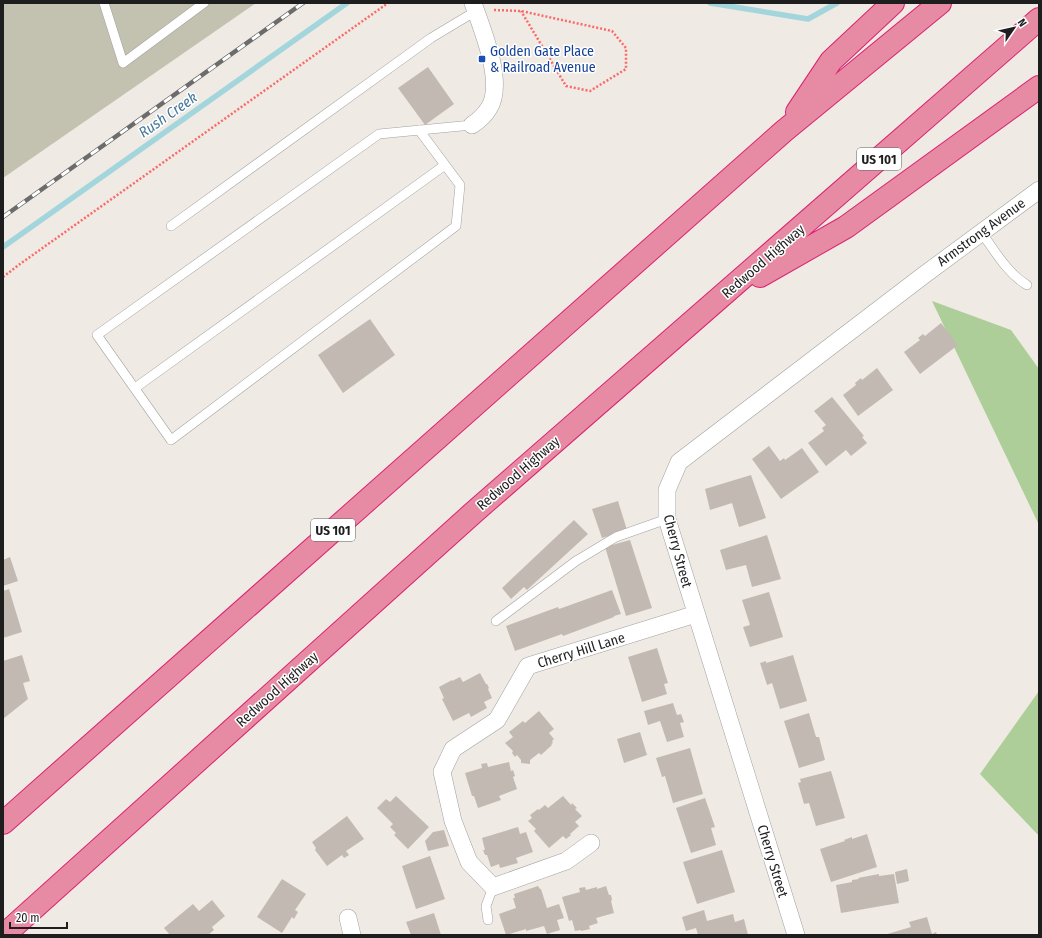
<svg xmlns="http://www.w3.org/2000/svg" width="1042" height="938" font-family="'Fira Sans Condensed',sans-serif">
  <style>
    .construction { fill: #c3c1af }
    .forest { fill: #adce98 }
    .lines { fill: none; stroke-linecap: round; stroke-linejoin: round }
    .stream { stroke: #a3d5dd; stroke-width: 5.5 }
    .building { fill: #c3b9b3 }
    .service-casing { stroke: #a2a2a2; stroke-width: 10 }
    .minor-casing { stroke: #a2a2a2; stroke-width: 18 }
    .motorway-casing { stroke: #da2373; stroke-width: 24 }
    .path { stroke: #fa6a69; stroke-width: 2.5; stroke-dasharray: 2 2; stroke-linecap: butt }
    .service { stroke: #fff; stroke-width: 9 }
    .minor { stroke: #fff; stroke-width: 17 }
    .motorway { stroke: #e78aa4; stroke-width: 22 }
    .rail-casing { stroke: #6c6c6c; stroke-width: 4.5 }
    .rail { stroke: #fff; stroke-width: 3; stroke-dasharray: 9; stroke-linecap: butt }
    .transit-dot { fill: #1a4fb4; stroke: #fff; stroke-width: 1.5 }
    .labels { text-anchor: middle; stroke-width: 3; stroke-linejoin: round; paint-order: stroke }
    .shield { fill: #fff; stroke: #626262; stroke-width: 1 }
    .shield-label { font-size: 13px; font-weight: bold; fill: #1e1e1e }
    .transit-label { font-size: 14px; fill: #164399; stroke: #fff; text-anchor: start }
    .street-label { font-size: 14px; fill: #1e1e1e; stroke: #fff }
    .water-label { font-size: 15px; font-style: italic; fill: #44799d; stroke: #fff }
  </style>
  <rect width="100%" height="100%" fill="#efeae3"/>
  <path class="construction" d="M 3,3 L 256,3 L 3,178 Z"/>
  <path class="forest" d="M 932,301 L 1011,330 L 1039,369 L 1039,525 Z
    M 1039,691 L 1039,836 L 980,774 Z"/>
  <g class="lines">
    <path class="stream" d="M 710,3 L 808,19 L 837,3
      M 3,247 L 347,3"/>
  </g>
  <path class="building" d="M 428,67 L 454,104 L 425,125 L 398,88 Z
    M 370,319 L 395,355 L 343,393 L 318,355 Z
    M 941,323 L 958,345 L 920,374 L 904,352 L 920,340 L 918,338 L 923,334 L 925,336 Z
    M 877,368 L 893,390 L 858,416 L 843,395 L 856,385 L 855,383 L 861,378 L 862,380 Z
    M 832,397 L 864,436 L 862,437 L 867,443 L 851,456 L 846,450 L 826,466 L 808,443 L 824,431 L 822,428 L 826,425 L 814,411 Z
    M 769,446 L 780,461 L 784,458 L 785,460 L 802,448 L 819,472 L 781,499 L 752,459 Z
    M 751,475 L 766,518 L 739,527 L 732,503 L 710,510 L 705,489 Z
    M 618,501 L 627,530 L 602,538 L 592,509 Z
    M 574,520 L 588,534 L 527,590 L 524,587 L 511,599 L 502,588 Z
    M 767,535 L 781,579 L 752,587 L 746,565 L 726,570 L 720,550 Z
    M 630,540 L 652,608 L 626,616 L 605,547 Z
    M 10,557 L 18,581 L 3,586 L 3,560 Z
    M 9,589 L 22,632 L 3,638 L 3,591 Z
    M 612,590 L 621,614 L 614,616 L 614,617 L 563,636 L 562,634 L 515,651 L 506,626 L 558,607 L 559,609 Z
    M 769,592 L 783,637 L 750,647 L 743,627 L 750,625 L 742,600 Z
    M 657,648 L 668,683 L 664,684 L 667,694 L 642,702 L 628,657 Z
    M 22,655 L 30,681 L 23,683 L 28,699 L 3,719 L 3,661 Z
    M 793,655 L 807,701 L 780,709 L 772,683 L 767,685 L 760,663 L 766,661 L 766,663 Z
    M 480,673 L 486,684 L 487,684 L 489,688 L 488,689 L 492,698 L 484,702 L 487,708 L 471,717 L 469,713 L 453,721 L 442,699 L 444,698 L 439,687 L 452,680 L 452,681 L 460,677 L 463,682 Z
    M 673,703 L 677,715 L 681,714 L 684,722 L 680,723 L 684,737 L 667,742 L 660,721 L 648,725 L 644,711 Z
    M 539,711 L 554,729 L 549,733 L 554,739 L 552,741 L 553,743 L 551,744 L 552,745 L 541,755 L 539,753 L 530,760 L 530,764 L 521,763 L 521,760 L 517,755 L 515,757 L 512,753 L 513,751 L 505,743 L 513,737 L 509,732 L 523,721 L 525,723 Z
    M 809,713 L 816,737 L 819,737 L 825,760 L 799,768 L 784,721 Z
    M 640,732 L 647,755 L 624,763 L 617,739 Z
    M 690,748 L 703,794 L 673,803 L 665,776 L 662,777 L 656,758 Z
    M 509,762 L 511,771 L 513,770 L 515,776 L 513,777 L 517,789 L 499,796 L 501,800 L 478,808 L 474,796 L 472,796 L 465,773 L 482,768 L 481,764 L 487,763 L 488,767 Z
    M 831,771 L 845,818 L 816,826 L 809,803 L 804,804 L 798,783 L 801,782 L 800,779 Z
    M 396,796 L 429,827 L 408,849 L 394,835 L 396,833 L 390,827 L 393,824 L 377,808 L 386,799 L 390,802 Z
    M 563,796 L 571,805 L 572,803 L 577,808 L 575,809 L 582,816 L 575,822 L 579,826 L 570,834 L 571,835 L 566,839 L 563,836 L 549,848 L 534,831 L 536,829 L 528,821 L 532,818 L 530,815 L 538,809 L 539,810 L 545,805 L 548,808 Z
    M 705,798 L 715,827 L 711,828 L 716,845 L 691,853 L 676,808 Z
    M 347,816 L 364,839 L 346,851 L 349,855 L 344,858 L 342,855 L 327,866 L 315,850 L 316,848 L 312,842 Z
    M 518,827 L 520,834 L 526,832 L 533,852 L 516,858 L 518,863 L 500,868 L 499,864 L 491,867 L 487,855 L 485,855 L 483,850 L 485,850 L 482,838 Z
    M 444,830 L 449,846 L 428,851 L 425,841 L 433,832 Z
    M 867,834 L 877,867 L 831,882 L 820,849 L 845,841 L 844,840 L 852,837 L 852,839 Z
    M 722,850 L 735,892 L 697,904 L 683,862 Z
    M 430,856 L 445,899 L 416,909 L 402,866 Z
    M 907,869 L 909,881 L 897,884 L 895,872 Z
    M 879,874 L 879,876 L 894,874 L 899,903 L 841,913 L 836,885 L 852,882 L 852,880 L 859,879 L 858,878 Z
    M 282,879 L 306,894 L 295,910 L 298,912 L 294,919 L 292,917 L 282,933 L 257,917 Z
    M 538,886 L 540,889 L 541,889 L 547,908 L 559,904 L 564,918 L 557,920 L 560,930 L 547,934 L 544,926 L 526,931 L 526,929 L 506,935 L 499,914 L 516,908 L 513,898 L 515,898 L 514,894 Z
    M 606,886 L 609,895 L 611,895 L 612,900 L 611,901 L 614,913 L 596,918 L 598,923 L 589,926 L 590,929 L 581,931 L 581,930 L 575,931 L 572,920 L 569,921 L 562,897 L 580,892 L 579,888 L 585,887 L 586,890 L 597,887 L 597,889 Z
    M 212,900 L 225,916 L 212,927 L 214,930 L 208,935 L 170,935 L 164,928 L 193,904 L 199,911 Z
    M 704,910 L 707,921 L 733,914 L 735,922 L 744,919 L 748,935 L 698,935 L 696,928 L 686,931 L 682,917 Z
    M 434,913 L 441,935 L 411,935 L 406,922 Z
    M 927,917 L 932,934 L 936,932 L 937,935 L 884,935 L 911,927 L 909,922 Z"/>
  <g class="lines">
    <g class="service-casing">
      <path id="service" d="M 104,3 L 123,63 L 204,3
        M 419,130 L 460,185 L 456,226 L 171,440 L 97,335 L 379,134 L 472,125
        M 171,226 L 431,38 L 476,11
        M 981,232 C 995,251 1007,273 1027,285
        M 135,388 L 445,165
        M 496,621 L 576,561 L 616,537 L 667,519
        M 488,920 L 486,906 L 493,887"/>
    </g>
    <g class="minor-casing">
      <path id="minor" d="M 472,125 C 478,121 485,115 489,108 C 505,83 482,29 473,3
        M 591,843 L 566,861 L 493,887 L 469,862 L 453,821 L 442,772 L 453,749 L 497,720 L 528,666 L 696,614
        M 348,918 L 352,935
        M 796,935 L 667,519 L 667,490 L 679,462 L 924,275 L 1039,190"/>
    </g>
    <g class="motorway-casing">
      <path id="motorway" d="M 797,112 L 831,61 L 893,3
        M 760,276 L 846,227 L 1039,87
        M 3,823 L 784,131 L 940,3
        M 4,935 L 473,513 L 1039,19"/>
    </g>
    <path class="path" d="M 494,10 L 521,11 L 612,31 L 626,48 L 626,69 L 590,91 L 566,86 L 521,11
      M 3,277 L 20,264 L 388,3"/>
    <use href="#service" class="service"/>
    <use href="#minor" class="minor"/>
    <use href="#motorway" class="motorway"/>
    <g class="rail-casing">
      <path id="rail" d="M 3,217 L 303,3"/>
    </g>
    <use href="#rail" class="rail"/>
  </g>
  <rect class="transit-dot" x="478" y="55" width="8" height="8" rx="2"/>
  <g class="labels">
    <g class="shield">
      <rect x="857" y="148" width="44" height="22" rx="3"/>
      <rect x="311" y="519" width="44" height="22" rx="3"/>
    </g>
    <g class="shield-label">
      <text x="879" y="164">US 101</text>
      <text x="333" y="535">US 101</text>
    </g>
    <g class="transit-label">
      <text x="490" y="56">Golden Gate Place<tspan x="490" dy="16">&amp; Railroad Avenue</tspan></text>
    </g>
    <g class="street-label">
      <text transform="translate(981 232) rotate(-36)" y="5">Armstrong Avenue</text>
      <text transform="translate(763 261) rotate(-41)" y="5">Redwood Highway</text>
      <text transform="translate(518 473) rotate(-41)" y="5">Redwood Highway</text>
      <text transform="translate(678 551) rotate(75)" y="5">Cherry Street</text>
      <text transform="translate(581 650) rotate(-17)" y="5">Cherry Hill Lane</text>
      <text transform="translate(277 689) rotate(-42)" y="5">Redwood Highway</text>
      <text transform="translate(773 861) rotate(73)" y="5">Cherry Street</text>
    </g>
    <g class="water-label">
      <text transform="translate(168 115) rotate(-35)" y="5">Rush Creek</text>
    </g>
  </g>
  <rect width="1042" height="938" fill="none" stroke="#1e1e1e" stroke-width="8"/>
  <g transform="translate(1014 28) rotate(56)" stroke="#ffffff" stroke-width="3" paint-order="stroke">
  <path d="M0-3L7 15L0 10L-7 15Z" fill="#1e1e1e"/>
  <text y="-6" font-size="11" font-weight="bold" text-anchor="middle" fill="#1e1e1e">N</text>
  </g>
  <path d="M10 922v6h57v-6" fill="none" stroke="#1e1e1e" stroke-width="2"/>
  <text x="16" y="922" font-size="12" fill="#1e1e1e" stroke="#ffffff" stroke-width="3" paint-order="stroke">20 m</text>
</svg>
